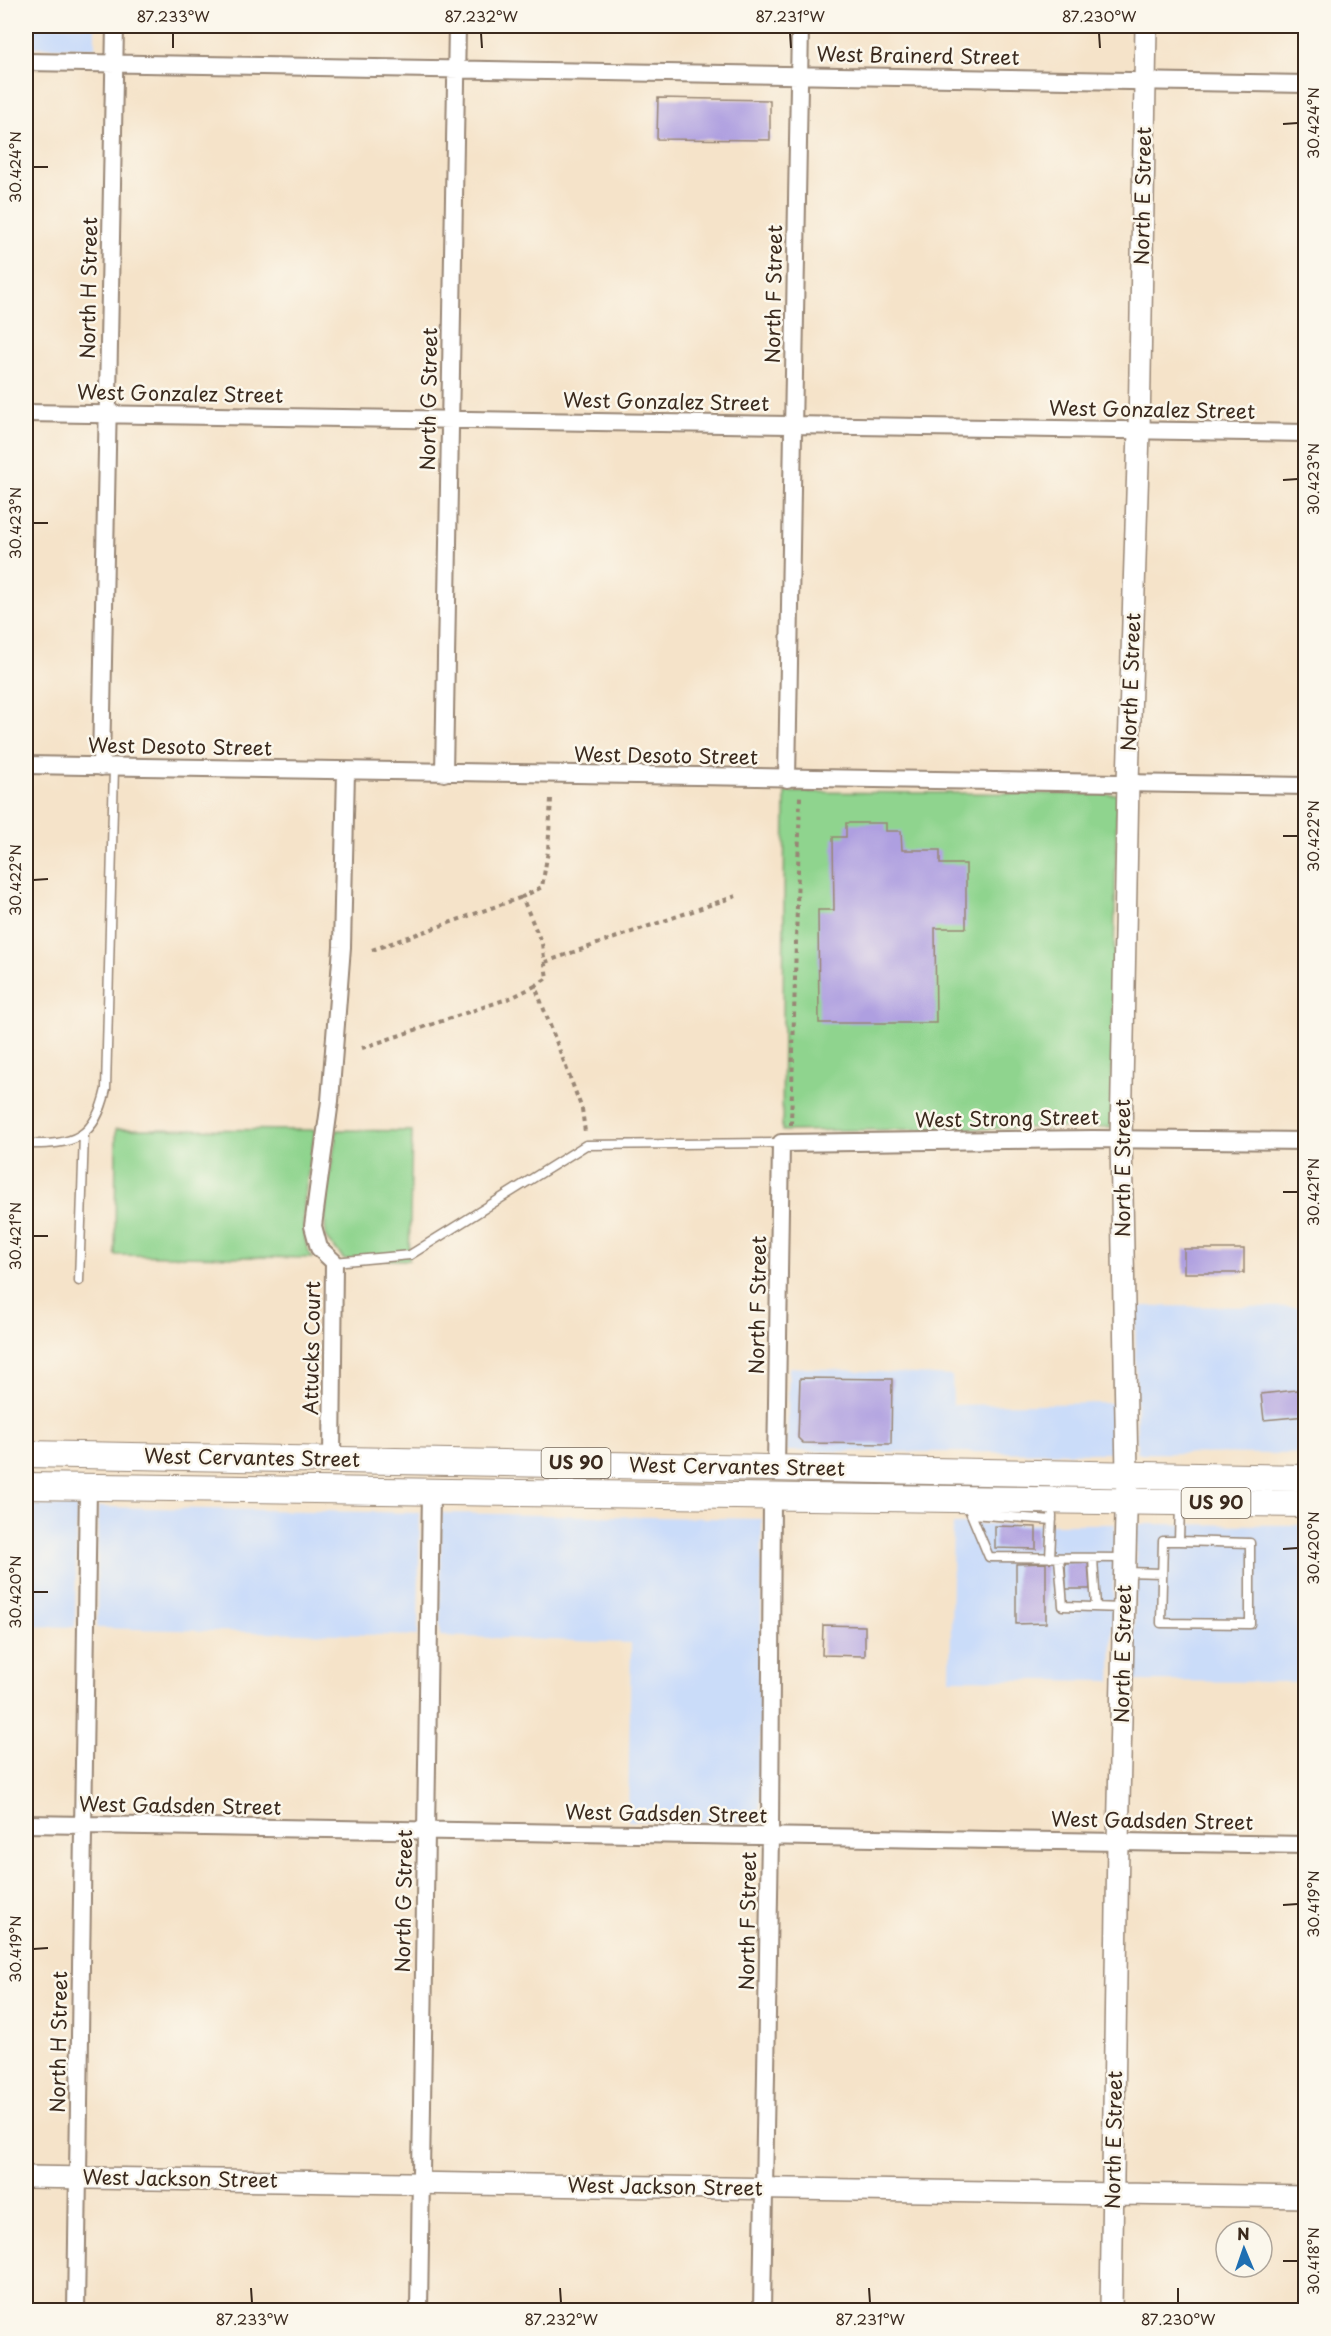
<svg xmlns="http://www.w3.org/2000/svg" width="1331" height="2336" font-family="'Playpen Sans',sans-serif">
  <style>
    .built { fill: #cadcf9 }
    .green { fill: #8fd48e; stroke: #657f56; stroke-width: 1.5 }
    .building { fill: #ae9fe0 }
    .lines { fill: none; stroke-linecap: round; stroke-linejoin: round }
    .service-casing { stroke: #988674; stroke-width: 11 }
    .minor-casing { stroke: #988674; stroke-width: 20 }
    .tertiary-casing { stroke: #988674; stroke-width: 24 }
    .primary-casing { stroke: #988674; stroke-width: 28 }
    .path { stroke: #988674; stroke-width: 4; stroke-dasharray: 4.5 4.5; stroke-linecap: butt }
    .service { stroke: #fff; stroke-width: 8 }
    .minor { stroke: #fff; stroke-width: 16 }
    .tertiary { stroke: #fff; stroke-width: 21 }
    .primary { stroke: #fff; stroke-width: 26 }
    .ticks { fill: none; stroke: #3b2a1e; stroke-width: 2 }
    .labels { text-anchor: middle; stroke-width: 5; stroke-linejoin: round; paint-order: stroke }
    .shield { fill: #fbf7ec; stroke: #75685c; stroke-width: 1.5 }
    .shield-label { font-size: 18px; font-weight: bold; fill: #3b2a1e }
    .street-label { font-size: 20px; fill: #3b2a1e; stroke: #fbf7ec }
    .neatline { fill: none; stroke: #3b2a1e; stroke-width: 2 }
    .ticks-label { font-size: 15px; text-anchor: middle; fill: #3b2a1e }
  </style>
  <rect width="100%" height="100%" fill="#fbf7ec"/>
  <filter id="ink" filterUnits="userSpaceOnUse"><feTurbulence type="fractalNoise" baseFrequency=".0167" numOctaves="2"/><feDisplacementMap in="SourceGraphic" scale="12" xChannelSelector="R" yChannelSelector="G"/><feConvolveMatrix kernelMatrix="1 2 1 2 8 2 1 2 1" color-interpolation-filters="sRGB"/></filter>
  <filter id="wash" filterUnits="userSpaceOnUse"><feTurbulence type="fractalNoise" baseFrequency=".008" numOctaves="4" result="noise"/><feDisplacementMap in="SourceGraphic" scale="24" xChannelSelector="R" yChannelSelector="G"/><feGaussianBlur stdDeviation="1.35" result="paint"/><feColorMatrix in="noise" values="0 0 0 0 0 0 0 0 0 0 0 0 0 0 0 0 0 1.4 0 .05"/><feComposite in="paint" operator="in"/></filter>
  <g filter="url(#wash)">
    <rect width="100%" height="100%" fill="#f5e3c9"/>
    <path class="built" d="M 26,26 L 95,26 L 95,48 L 26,47 Z
      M 1135,1306 L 1305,1307 L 1305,1454 L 1137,1453 Z
      M 789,1367 L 952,1376 L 953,1405 L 1115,1403 L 1116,1453 L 787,1451 Z
      M 26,1505 L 77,1506 L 75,1627 L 26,1626 Z
      M 98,1507 L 420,1513 L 418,1636 L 97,1628 Z
      M 441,1513 L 762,1519 L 760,1823 L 628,1821 L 631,1643 L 440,1636 Z
      M 953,1524 L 1115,1524 L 1111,1681 L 950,1679 Z
      M 1137,1524 L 1305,1525 L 1305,1682 L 1133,1681 Z"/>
    <path class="green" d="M 785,792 L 1117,794 L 1111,1127 L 782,1131 Z
      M 116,1129 L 315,1130 C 311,1164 293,1229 312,1258 L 115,1255 Z
      M 337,1130 L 412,1131 L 409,1260 L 343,1259 C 340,1251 333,1248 328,1241 C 319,1225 334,1152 337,1130 Z"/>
    <g id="blocks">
      <path class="building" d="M 658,98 L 770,100 L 770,140 L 657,139 Z
        M 846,823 L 886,823 L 886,831 L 901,831 L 902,850 L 940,850 L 940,864 L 966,864 L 966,928 L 935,928 L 936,1023 L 819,1023 L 818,910 L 834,910 L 833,837 L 846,837 Z
        M 1184,1249 L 1244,1249 L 1244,1273 L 1184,1273 Z
        M 800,1378 L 892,1379 L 891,1444 L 803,1443 L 798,1438 Z
        M 1305,1389 L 1306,1416 L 1264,1420 L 1261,1394 Z
        M 995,1526 L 1036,1527 L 1036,1549 L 995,1548 Z
        M 1088,1562 L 1090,1589 L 1066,1589 L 1065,1563 Z
        M 1046,1563 L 1046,1623 L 1016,1624 L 1016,1564 Z
        M 823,1625 L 865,1626 L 865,1656 L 822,1655 Z"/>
    </g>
  </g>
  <g filter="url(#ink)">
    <use href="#blocks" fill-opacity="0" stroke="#988674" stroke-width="1.5"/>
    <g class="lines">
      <g class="service-casing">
        <path id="service" d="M 26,1144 C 74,1145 95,1139 106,1089 L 114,767
          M 334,1262 L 410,1255 L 586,1145 L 781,1143
          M 79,1281 L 84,1134
          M 966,1502 L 989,1557 L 1124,1558
          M 971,1514 L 1052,1520
          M 1179,1541 L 1163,1541 L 1161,1623 L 1250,1624 L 1250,1543 L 1179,1541 L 1180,1504
          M 1050,1558 L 1052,1516
          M 1059,1558 L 1063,1606 L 1122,1608
          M 1093,1558 L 1096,1607
          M 1125,1572 L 1162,1573"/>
      </g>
      <g class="minor-casing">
        <path id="minor" d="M 26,62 L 1306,84
          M 26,413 L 1306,433
          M 26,765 L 1306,786
          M 101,767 L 115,26
          M 444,773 L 457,26
          M 787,779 L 800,26
          M 332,1459 L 334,1262 L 319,1248 L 313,1226 L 330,1101 L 342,947 L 346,771
          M 776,1468 L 781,1143 L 1093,1139 L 1306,1141
          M 26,1824 L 1306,1845
          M 76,2310 L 88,1487
          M 419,2310 L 431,1491
          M 762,2310 L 770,1836 L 772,1497"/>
      </g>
      <g class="tertiary-casing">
        <path id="tertiary" d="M 26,2177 L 1306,2197
          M 1111,2310 L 1118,1842 L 1127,1474 L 1121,1139 L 1128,782 L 1139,431 L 1146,26"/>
      </g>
      <g class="primary-casing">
        <path id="primary" d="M 26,1454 L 1306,1478
          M 26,1486 L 1306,1504"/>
      </g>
      <path class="path" d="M 551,799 L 548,851 L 542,887 L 522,897 L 542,944 L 547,978 L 535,986 L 582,1109 L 585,1132
        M 372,950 L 522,897
        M 545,962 L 736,896
        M 362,1048 L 513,997 L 535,986
        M 791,1125 L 800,796"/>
      <use href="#service" class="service"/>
      <use href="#minor" class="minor"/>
      <use href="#tertiary" class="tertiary"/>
      <use href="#primary" class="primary"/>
    </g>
  </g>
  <path class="ticks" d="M 173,33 L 173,48M 481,33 L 482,48M 790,33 L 791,48M 1099,33 L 1100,48M 1283,124 L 1298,123M 33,167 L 48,167M 1283,480 L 1298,479M 33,523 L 48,523M 1283,836 L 1298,836M 33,880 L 48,879M 1283,1192 L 1298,1192M 33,1236 L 48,1236M 1283,1549 L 1298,1548M 33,1592 L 48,1592M 1283,1905 L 1298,1904M 33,1949 L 48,1948M 1283,2261 L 1298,2261M 251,2288 L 252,2303M 560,2288 L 561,2303M 869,2288 L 870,2303M 1178,2288 L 1178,2303"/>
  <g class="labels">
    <g class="shield">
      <rect x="541.5" y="1448" width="69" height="30" rx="4.5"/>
      <rect x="1181.5" y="1488" width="69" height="30" rx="4.5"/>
    </g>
    <g class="shield-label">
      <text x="576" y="1469">US 90</text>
      <text x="1216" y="1509">US 90</text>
    </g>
    <g class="street-label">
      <text transform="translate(918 56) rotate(1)" y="7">West Brainerd Street</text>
      <text transform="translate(1143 196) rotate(-89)" y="7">North E Street</text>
      <text transform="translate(89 288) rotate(-89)" y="7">North H Street</text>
      <text transform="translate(774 294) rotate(-89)" y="7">North F Street</text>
      <text transform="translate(180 394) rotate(1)" y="7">West Gonzalez Street</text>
      <text transform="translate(429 399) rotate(-89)" y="7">North G Street</text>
      <text transform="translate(666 402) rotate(1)" y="7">West Gonzalez Street</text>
      <text transform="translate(1152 410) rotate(1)" y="7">West Gonzalez Street</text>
      <text transform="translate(1131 682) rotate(-88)" y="7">North E Street</text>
      <text transform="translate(180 747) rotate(1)" y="7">West Desoto Street</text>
      <text transform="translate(666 756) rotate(1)" y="7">West Desoto Street</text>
      <text transform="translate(1007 1119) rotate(-1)" y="7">West Strong Street</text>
      <text transform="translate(1123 1168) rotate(-90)" y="7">North E Street</text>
      <text transform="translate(758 1305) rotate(-89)" y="7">North F Street</text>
      <text transform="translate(312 1348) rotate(-89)" y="7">Attucks Court</text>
      <text transform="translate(252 1458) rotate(1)" y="7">West Cervantes Street</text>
      <text transform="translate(737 1467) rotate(1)" y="7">West Cervantes Street</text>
      <text transform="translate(1123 1654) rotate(-89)" y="7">North E Street</text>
      <text transform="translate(180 1806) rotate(1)" y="7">West Gadsden Street</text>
      <text transform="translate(666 1814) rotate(1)" y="7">West Gadsden Street</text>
      <text transform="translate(1152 1821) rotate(1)" y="7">West Gadsden Street</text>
      <text transform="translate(404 1901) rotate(-89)" y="7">North G Street</text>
      <text transform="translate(748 1921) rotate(-89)" y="7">North F Street</text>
      <text transform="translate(59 2042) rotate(-89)" y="7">North H Street</text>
      <text transform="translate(1114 2140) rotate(-89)" y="7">North E Street</text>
      <text transform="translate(180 2179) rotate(1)" y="7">West Jackson Street</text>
      <text transform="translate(665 2187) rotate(1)" y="7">West Jackson Street</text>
    </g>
  </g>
  <rect width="1331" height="2336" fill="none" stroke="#fbf7ec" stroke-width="66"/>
  <g transform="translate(1244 2249) rotate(358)"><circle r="28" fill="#fbf7ec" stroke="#aea59a" stroke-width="1.5"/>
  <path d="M0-4.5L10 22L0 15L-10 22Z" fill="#1f6fb2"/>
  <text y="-9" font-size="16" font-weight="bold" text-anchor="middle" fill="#3b2a1e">N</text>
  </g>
  <rect x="33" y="33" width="1265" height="2270" class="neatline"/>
  <g class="ticks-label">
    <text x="173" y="22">87.233°W</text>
    <text x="481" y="22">87.232°W</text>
    <text x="790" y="22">87.231°W</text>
    <text x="1099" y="22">87.230°W</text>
    <text transform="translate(1314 123) rotate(-90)" y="5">30.424°N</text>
    <text transform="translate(16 167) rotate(-90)" y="5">30.424°N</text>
    <text transform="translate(1314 479) rotate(-90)" y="5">30.423°N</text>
    <text transform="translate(16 523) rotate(-90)" y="5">30.423°N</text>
    <text transform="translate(1314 836) rotate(-90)" y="5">30.422°N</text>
    <text transform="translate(16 880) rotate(-90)" y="5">30.422°N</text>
    <text transform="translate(1314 1192) rotate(-90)" y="5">30.421°N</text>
    <text transform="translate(16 1236) rotate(-90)" y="5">30.421°N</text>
    <text transform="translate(1314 1548) rotate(-90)" y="5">30.420°N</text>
    <text transform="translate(16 1592) rotate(-90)" y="5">30.420°N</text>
    <text transform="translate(1314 1904) rotate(-90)" y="5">30.419°N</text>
    <text transform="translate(16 1949) rotate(-90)" y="5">30.419°N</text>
    <text transform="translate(1314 2261) rotate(-90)" y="5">30.418°N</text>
    <text x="252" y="2325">87.233°W</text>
    <text x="561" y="2325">87.232°W</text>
    <text x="870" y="2325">87.231°W</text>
    <text x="1178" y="2325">87.230°W</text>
  </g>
</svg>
